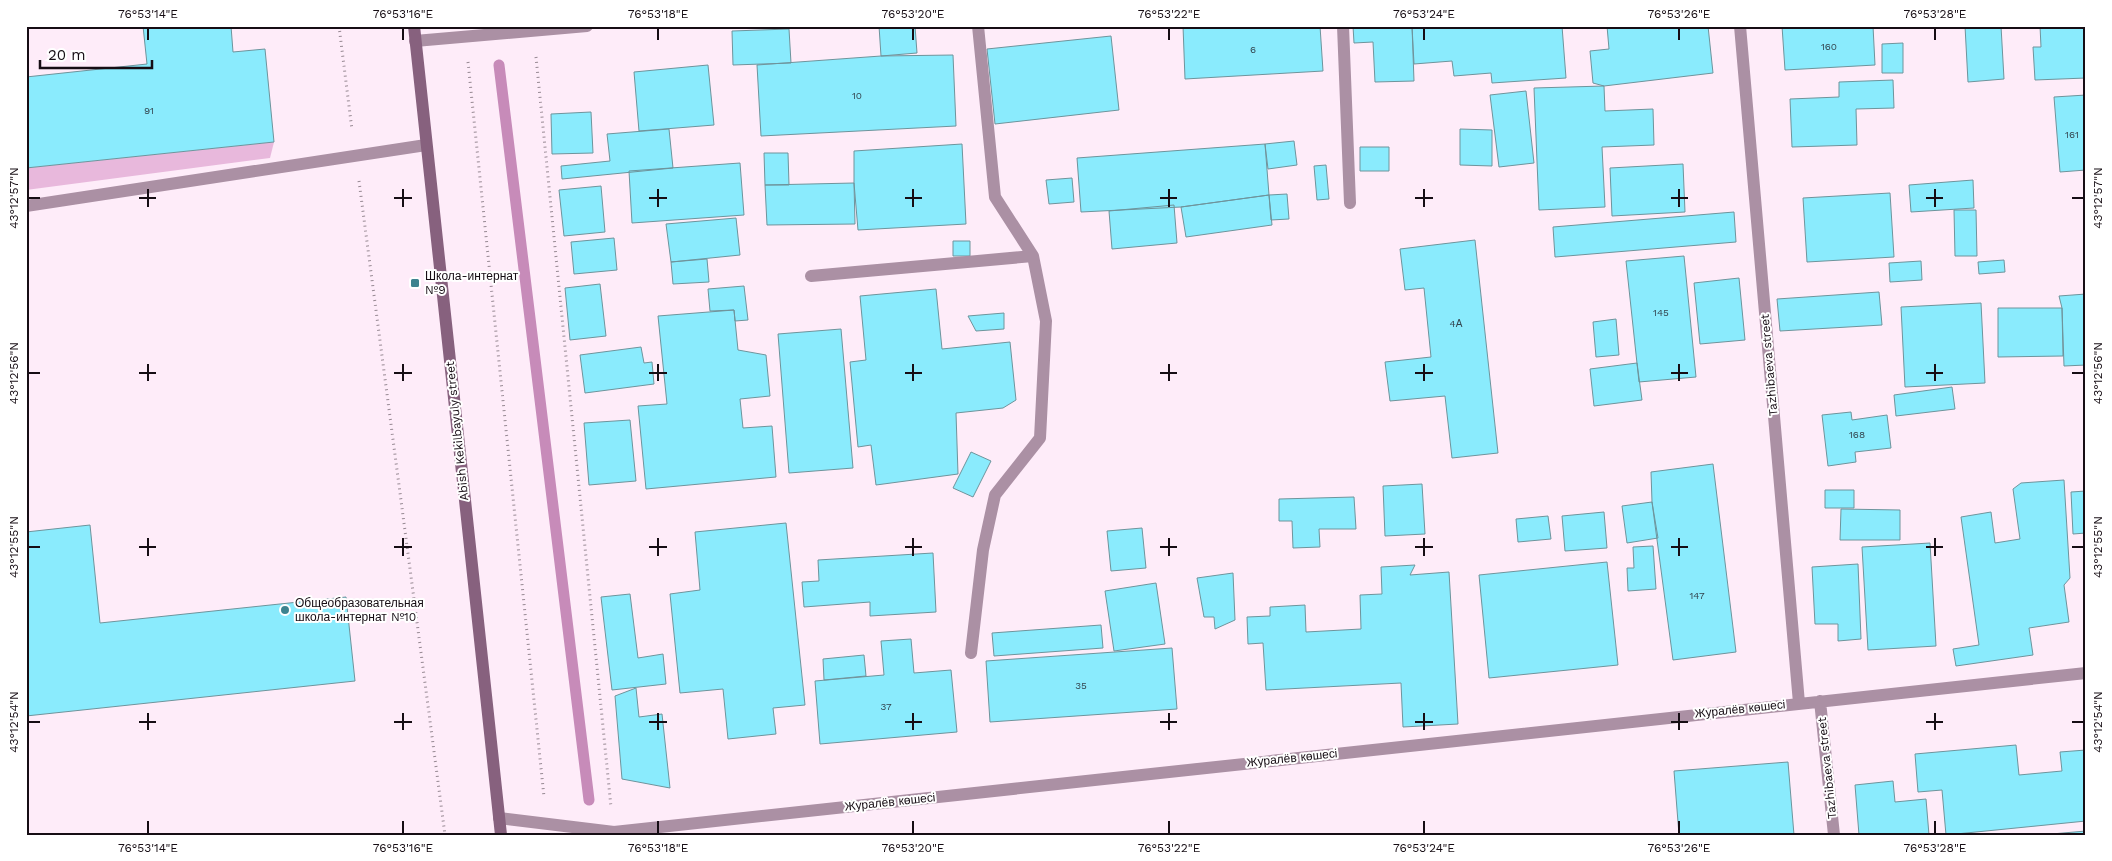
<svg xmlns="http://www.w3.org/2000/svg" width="2112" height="861" font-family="'Work Sans',sans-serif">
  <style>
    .green { fill: #e8b8dc }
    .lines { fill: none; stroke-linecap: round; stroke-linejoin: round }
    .stream { stroke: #c78bb9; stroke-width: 11 }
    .building { fill: #8aebfd; stroke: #6e949c }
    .path { stroke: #978993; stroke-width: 3; stroke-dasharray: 1 4; stroke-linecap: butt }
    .lane { stroke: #ab90a4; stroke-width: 12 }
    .street { stroke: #ab90a4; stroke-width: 12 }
    .secondary { stroke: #87617e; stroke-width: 12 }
    .ticks { fill: none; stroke: #160d14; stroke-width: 2 }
    .poi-dot { fill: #3d838f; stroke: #fff; stroke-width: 2 }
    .labels { text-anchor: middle; stroke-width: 4; stroke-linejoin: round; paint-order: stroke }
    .number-label { font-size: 10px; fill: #33444e }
    .poi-label { font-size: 12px; fill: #160d14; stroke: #fff; text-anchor: start }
    .street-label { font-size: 12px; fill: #160d14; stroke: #fff }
    .neatline { fill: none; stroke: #160d14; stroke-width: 2 }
    .ticks-label { font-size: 12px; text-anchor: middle; fill: #160d14 }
  </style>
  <rect width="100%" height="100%" fill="#feecf9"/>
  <path class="green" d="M 274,142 L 270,158 L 26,190 L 26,168 Z"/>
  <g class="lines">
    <path class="stream" d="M 499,65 L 589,800"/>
  </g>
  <path class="building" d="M 143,26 L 231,26 L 233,52 L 265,49 L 274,142 L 26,168 L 26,77 L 147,64 Z
    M 879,26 L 915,26 L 917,53 L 881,56 Z
    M 1183,26 L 1320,26 L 1323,71 L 1185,79 Z
    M 1353,26 L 1412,26 L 1414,81 L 1375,82 L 1373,42 L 1354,43 Z
    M 1412,26 L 1562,26 L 1566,78 L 1492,83 L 1491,73 L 1454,76 L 1452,61 L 1414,64 Z
    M 1607,26 L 1708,26 L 1713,73 L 1604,86 L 1593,83 L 1590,51 L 1609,49 Z
    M 1782,26 L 1873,26 L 1875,65 L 1785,70 Z
    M 1965,26 L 2001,26 L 2004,79 L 1968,82 Z
    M 2040,26 L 2086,26 L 2086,78 L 2035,80 L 2033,47 L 2041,47 Z
    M 789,29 L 791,63 L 733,65 L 732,31 Z
    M 1111,36 L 1119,110 L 995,124 L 987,49 Z
    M 1903,43 L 1903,73 L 1882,73 L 1882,44 Z
    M 953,55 L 956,126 L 761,136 L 757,65 L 881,56 Z
    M 708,65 L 714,125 L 639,131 L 634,72 Z
    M 1893,80 L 1894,108 L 1856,109 L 1857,145 L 1792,147 L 1790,99 L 1839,97 L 1839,82 Z
    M 1604,86 L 1605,111 L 1653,109 L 1654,145 L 1602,147 L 1605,207 L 1539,210 L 1534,88 Z
    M 1526,91 L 1534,163 L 1499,167 L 1490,95 Z
    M 2086,95 L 2086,170 L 2060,172 L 2054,97 Z
    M 591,112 L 593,153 L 552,154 L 551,114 Z
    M 669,129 L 673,168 L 562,179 L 561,166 L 610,161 L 607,134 Z
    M 1460,129 L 1492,130 L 1492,166 L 1460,165 Z
    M 1294,141 L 1297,165 L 1268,169 L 1265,144 Z
    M 962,144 L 966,224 L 858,230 L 854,183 L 854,151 Z
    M 1265,144 L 1269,195 L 1181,207 L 1081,212 L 1077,158 Z
    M 1360,147 L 1389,147 L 1389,171 L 1360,171 Z
    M 764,153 L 788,153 L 789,185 L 765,185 Z
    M 740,163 L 744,215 L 632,223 L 629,171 Z
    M 1683,164 L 1685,212 L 1612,216 L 1610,168 Z
    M 1326,165 L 1329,199 L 1317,200 L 1314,166 Z
    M 1072,178 L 1074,202 L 1049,204 L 1046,180 Z
    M 1973,180 L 1974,208 L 1911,212 L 1909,185 Z
    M 854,183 L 855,224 L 767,225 L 765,185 Z
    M 601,186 L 605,232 L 564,236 L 559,190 Z
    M 1890,193 L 1894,257 L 1807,262 L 1803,198 Z
    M 1287,194 L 1289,219 L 1271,220 L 1269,195 Z
    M 1269,195 L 1272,225 L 1186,237 L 1181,207 Z
    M 1174,205 L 1177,243 L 1112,249 L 1109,211 Z
    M 1954,210 L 1976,210 L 1977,256 L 1955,256 Z
    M 1734,212 L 1736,242 L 1555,257 L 1553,227 Z
    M 736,218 L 740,255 L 671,262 L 666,224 Z
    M 614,238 L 617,270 L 574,274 L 571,242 Z
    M 1475,240 L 1498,453 L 1452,458 L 1445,396 L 1390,401 L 1385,362 L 1431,357 L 1424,288 L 1405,290 L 1400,249 Z
    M 953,241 L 970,241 L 970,256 L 953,256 Z
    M 1684,256 L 1696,377 L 1639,382 L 1626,261 Z
    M 707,259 L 709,282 L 673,284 L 671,262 Z
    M 2004,260 L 2005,272 L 1979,274 L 1978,262 Z
    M 1921,261 L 1922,280 L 1890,282 L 1889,263 Z
    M 1739,278 L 1745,340 L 1700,344 L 1694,283 Z
    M 600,284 L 606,336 L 570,340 L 565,288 Z
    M 744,286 L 748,320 L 735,321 L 734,310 L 710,311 L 708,289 Z
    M 936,289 L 942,349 L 1010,342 L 1016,400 L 1003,408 L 956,413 L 958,474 L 876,485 L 871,445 L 858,447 L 850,362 L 866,360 L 860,296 Z
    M 1879,292 L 1882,325 L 1780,331 L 1777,299 Z
    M 2086,294 L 2086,365 L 2064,366 L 2062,308 L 2059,296 Z
    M 1981,303 L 1985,383 L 1905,387 L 1901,307 Z
    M 1998,308 L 2062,308 L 2063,356 L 1998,357 Z
    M 734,310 L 738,350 L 766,355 L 770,396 L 740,399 L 743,428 L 772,426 L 776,477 L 646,489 L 638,406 L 667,404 L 658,316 Z
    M 1004,313 L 1004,329 L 976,331 L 968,316 Z
    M 1616,319 L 1619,355 L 1596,357 L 1593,322 Z
    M 841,329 L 853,468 L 789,473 L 778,334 Z
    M 641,347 L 644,363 L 652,362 L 654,384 L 585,393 L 580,355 Z
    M 1637,363 L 1642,400 L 1594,406 L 1590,369 Z
    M 1952,387 L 1955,409 L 1896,416 L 1894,395 Z
    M 1851,412 L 1852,420 L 1887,415 L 1891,448 L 1855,452 L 1856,462 L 1828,466 L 1822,415 Z
    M 630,420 L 636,481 L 589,485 L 584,423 Z
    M 971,452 L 991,461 L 973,497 L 953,488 Z
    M 1713,464 L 1736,652 L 1673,660 L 1652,502 L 1651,472 Z
    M 2064,480 L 2070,578 L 2064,585 L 2069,622 L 2029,628 L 2033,655 L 1956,666 L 1953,649 L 1979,645 L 1961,517 L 1991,512 L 1995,543 L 2020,539 L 2013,489 L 2021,483 Z
    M 1422,484 L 1425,534 L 1385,536 L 1383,486 Z
    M 1825,490 L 1854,490 L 1854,508 L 1825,508 Z
    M 2086,491 L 2086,533 L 2073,534 L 2071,492 Z
    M 1354,497 L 1356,529 L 1319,529 L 1320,547 L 1293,548 L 1292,521 L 1279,521 L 1279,499 Z
    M 1652,502 L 1658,538 L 1627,543 L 1622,506 Z
    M 1841,509 L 1900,510 L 1900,540 L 1840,540 Z
    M 1604,512 L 1607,548 L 1565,551 L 1562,516 Z
    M 1548,516 L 1551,539 L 1518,542 L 1516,519 Z
    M 786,523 L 805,705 L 773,708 L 776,734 L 728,739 L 723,689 L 680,693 L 670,594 L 700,590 L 695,532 Z
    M 90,525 L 100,623 L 346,597 L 355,681 L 26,716 L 26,532 Z
    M 1142,528 L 1146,568 L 1111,571 L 1107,531 Z
    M 1930,543 L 1936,646 L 1868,650 L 1862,547 Z
    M 1653,546 L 1656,589 L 1628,591 L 1627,568 L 1634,568 L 1633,547 Z
    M 933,553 L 936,612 L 870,616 L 870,602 L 804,607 L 802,582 L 819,581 L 818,560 Z
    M 1607,562 L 1618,665 L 1489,678 L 1479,575 Z
    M 1858,564 L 1861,639 L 1838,641 L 1838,624 L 1815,624 L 1812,567 Z
    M 1415,565 L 1410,575 L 1449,572 L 1458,724 L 1403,727 L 1401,683 L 1266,690 L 1263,643 L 1248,644 L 1247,617 L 1270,616 L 1270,607 L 1305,605 L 1306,632 L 1361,629 L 1360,595 L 1382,594 L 1381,567 Z
    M 1233,573 L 1235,620 L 1215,629 L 1214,617 L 1204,617 L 1197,578 Z
    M 1156,583 L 1165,644 L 1114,651 L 1105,591 Z
    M 630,594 L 638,658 L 663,654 L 666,684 L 612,690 L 601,597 Z
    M 1101,625 L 1103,648 L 994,656 L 992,633 Z
    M 911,639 L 914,673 L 951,670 L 957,732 L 820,744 L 815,681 L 884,675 L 881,641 Z
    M 1172,648 L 1177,709 L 990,722 L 986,661 Z
    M 864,655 L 866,676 L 824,680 L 823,659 Z
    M 636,688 L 639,717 L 662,714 L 670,788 L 622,779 L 615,696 Z
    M 2016,745 L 2019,775 L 2062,771 L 2060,752 L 2086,750 L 2086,821 L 1946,835 L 1942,790 L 1918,792 L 1915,754 Z
    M 1788,762 L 1794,835 L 1679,835 L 1674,771 Z
    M 1893,781 L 1895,802 L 1926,799 L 1929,835 L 1859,835 L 1855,785 Z
    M 2086,831 L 2086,835 L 2040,835 Z"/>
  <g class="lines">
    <path class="path" d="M 339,26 L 352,130
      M 536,57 L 611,807
      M 468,62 L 544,797
      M 359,181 L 445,835"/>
    <path class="lane" d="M 26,206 L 426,145"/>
    <path class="street" d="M 1343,26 L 1350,203
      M 1740,26 L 1799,703
      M 415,41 L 587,26
      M 811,276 L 1033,256
      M 971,653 L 983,550 L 995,495 L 1040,438 L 1046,321 L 1033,256 L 995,197 L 978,26
      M 1820,701 L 1834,835
      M 499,818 L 614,832 L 2086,673"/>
    <path class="secondary" d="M 414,26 L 501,835"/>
  </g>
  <path class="ticks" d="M 148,28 L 148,40M 403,28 L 403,40M 658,28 L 658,40M 913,28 L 913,40M 1169,28 L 1169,40M 1424,28 L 1424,40M 1679,28 L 1679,40M 1935,28 L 1935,40M 148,189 L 148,207M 403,189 L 403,207M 658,189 L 658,207M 913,189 L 913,207M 1169,189 L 1169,207M 1424,189 L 1424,207M 1679,189 L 1679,207M 1935,189 L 1935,207M 28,198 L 40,198M 139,198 L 156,198M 394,198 L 412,198M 649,198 L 667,198M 905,198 L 922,198M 1160,198 L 1177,198M 1415,198 L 1433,198M 1671,198 L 1688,198M 1926,198 L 1943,198M 2072,198 L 2084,198M 148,364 L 148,381M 403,364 L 403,381M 658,364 L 658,381M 913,364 L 913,381M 1169,364 L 1169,381M 1424,364 L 1424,381M 1679,364 L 1679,381M 1935,364 L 1935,381M 28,373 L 40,373M 139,373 L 156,373M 394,373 L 412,373M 649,373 L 667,373M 905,373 L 922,373M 1160,373 L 1177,373M 1415,373 L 1433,373M 1671,373 L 1688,373M 1926,373 L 1943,373M 2072,373 L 2084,373M 148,538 L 148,556M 403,538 L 403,556M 658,538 L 658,556M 913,538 L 913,556M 1169,538 L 1169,556M 1424,538 L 1424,556M 1679,538 L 1679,556M 1935,538 L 1935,556M 28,547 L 40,547M 139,547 L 156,547M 394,547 L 412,547M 649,547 L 667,547M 905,547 L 922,547M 1160,547 L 1177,547M 1415,547 L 1433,547M 1671,547 L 1688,547M 1926,547 L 1943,547M 2072,547 L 2084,547M 148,713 L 148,730M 403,713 L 403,730M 658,713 L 658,730M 913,713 L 913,730M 1169,713 L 1169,730M 1424,713 L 1424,730M 1679,713 L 1679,730M 1935,713 L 1935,730M 28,722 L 40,722M 139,722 L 156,722M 394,722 L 412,722M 649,722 L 667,722M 905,722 L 922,722M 1160,722 L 1177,722M 1415,722 L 1433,722M 1671,722 L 1688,722M 1926,722 L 1943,722M 2072,722 L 2084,722M 148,821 L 148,834M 403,821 L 403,834M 658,821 L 658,834M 913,821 L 913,834M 1169,821 L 1169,834M 1424,821 L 1424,834M 1679,821 L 1679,834M 1935,821 L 1935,834"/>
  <g class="poi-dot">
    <rect x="410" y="278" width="10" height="10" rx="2.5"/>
    <circle cx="285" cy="610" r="5"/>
  </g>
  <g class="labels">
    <g class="number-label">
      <text x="1829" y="50">160</text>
      <text x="1253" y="53">6</text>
      <text x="857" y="99">10</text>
      <text x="149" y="114">91</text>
      <text x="2072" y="138">161</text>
      <text x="1661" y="316">145</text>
      <text x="1456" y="327">4А</text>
      <text x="1857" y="438">168</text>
      <text x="1697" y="599">147</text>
      <text x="1081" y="689">35</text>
      <text x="886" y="710">37</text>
    </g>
    <g class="poi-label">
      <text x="425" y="280">Школа-интернат<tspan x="425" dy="14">№9</tspan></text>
      <text x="295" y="607">Общеобразовательная<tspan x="295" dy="14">школа-интернат №10</tspan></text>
    </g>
    <g class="street-label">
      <text transform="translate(1769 365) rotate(-95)" y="4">Tazhibaeva street</text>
      <text transform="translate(457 431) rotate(-96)" y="4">Abish Kekilbayuly street</text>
      <text transform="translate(1740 709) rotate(-6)" y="4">Журалёв көшесі</text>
      <text transform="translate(1292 758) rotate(-6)" y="4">Журалёв көшесі</text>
      <text transform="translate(1827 768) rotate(-96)" y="4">Tazhibaeva street</text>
      <text transform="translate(890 802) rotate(-6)" y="4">Журалёв көшесі</text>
    </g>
  </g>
  <rect width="2112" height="861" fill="none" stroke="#ffffff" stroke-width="55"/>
  <path d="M40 60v8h112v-8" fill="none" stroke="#160d14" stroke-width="2.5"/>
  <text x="48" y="60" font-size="15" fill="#160d14" stroke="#ffffff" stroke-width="4" paint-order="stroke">20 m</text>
  <rect x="28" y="28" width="2056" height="806" class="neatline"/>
  <g class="ticks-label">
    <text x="148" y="18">76°53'14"E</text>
    <text x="403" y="18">76°53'16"E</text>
    <text x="658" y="18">76°53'18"E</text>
    <text x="913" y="18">76°53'20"E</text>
    <text x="1169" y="18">76°53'22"E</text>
    <text x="1424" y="18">76°53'24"E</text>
    <text x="1679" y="18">76°53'26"E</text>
    <text x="1935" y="18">76°53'28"E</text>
    <text transform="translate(14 198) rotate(-90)" y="4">43°12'57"N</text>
    <text transform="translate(2098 198) rotate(-90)" y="4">43°12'57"N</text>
    <text transform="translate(14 373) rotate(-90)" y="4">43°12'56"N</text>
    <text transform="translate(2098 373) rotate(-90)" y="4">43°12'56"N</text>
    <text transform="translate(14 547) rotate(-90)" y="4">43°12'55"N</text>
    <text transform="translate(2098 547) rotate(-90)" y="4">43°12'55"N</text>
    <text transform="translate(14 722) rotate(-90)" y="4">43°12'54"N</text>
    <text transform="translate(2098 722) rotate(-90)" y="4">43°12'54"N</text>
    <text x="148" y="852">76°53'14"E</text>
    <text x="403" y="852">76°53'16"E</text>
    <text x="658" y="852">76°53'18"E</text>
    <text x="913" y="852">76°53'20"E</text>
    <text x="1169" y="852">76°53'22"E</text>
    <text x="1424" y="852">76°53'24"E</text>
    <text x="1679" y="852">76°53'26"E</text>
    <text x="1935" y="852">76°53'28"E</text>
  </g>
</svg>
